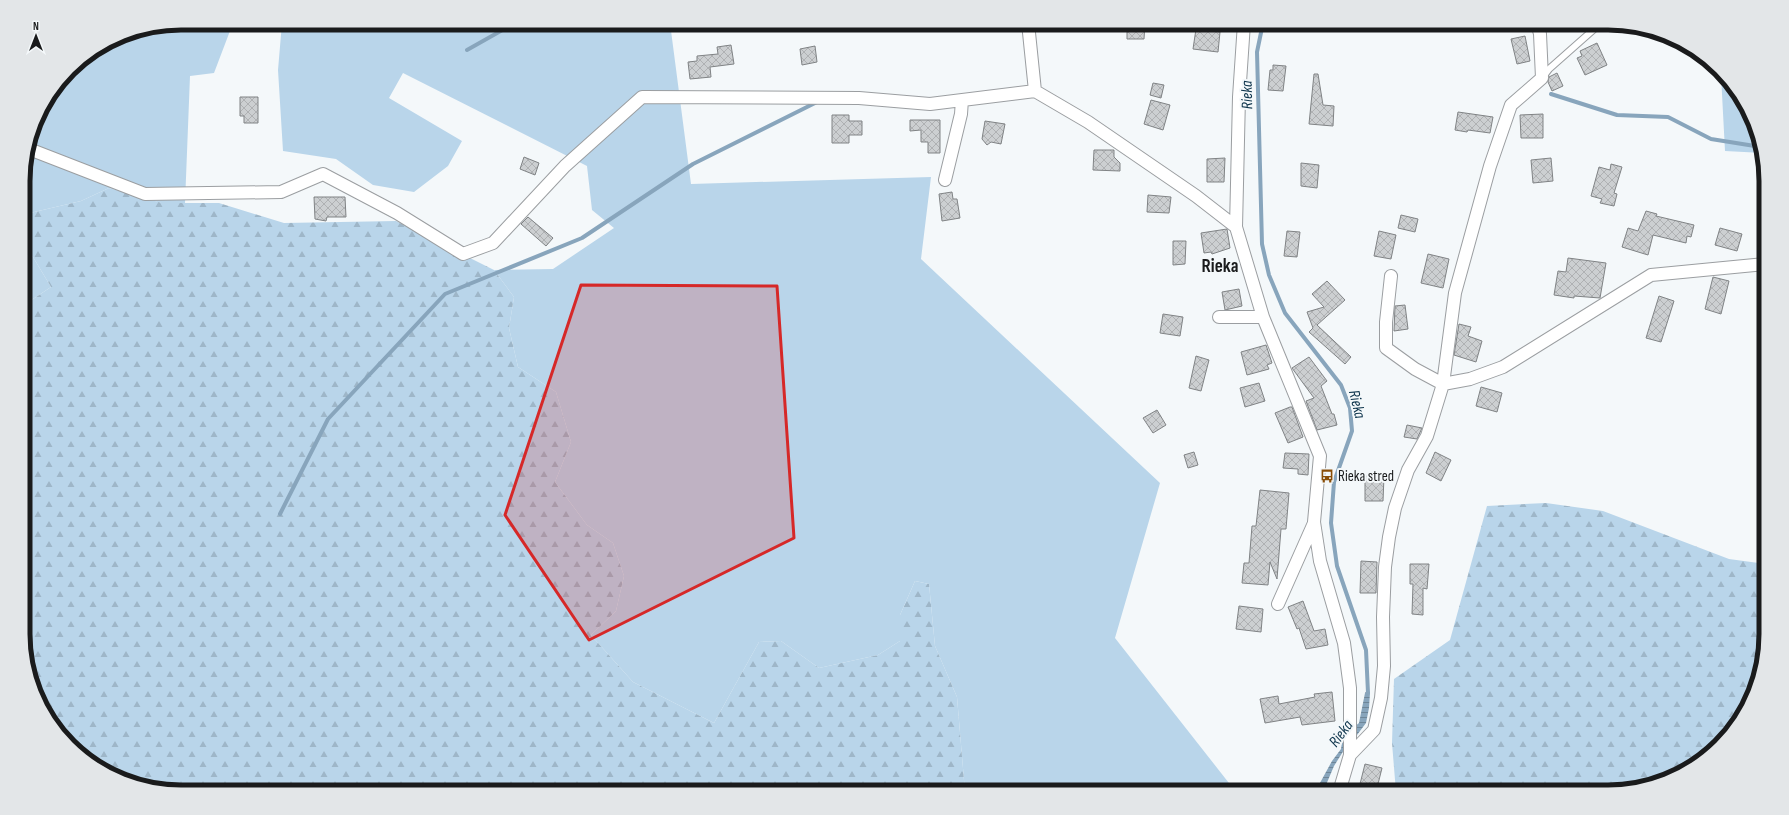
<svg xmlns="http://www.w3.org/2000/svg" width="1789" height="815" font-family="'Sofia Sans Condensed',sans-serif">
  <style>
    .green { fill: #b9d5ea }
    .forest { fill: url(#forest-firs) }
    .water { fill: url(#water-rules) }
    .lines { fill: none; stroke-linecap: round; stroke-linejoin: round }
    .stream { stroke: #88a5bc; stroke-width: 4 }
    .building { fill: url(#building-cross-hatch); stroke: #808385 }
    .lane-casing { stroke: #9b9ea1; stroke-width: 8 }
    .street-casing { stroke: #9b9ea1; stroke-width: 14 }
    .lane { stroke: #fff; stroke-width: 6 }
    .street { stroke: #fff; stroke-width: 12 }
    .marked { fill: #d62828; fill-opacity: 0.2; stroke: #d62828; stroke-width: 3; stroke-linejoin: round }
    .labels { text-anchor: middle; stroke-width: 4; stroke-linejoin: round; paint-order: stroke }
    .poi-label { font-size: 15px; fill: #1a1b1c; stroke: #f4f8fa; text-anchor: start }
    .water-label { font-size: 16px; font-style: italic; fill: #0b324a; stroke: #f4f8fa }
    .district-label { font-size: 19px; font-weight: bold; fill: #1a1b1c; stroke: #f4f8fa }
    .rim { fill: none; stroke: #1a1b1c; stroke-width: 5 }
  </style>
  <defs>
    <pattern id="forest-firs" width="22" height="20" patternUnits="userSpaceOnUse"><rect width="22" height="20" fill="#b9d5ea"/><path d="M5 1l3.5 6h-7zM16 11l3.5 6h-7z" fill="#9eb6c8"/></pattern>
    <pattern id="water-rules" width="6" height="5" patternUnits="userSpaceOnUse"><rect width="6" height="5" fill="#88a5bc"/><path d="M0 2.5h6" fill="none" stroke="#6e8698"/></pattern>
    <pattern id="building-cross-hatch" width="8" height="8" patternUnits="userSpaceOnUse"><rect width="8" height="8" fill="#cccfd1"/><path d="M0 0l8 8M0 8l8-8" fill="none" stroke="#afb1b3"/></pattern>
  </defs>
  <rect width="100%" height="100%" fill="#f4f8fa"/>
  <path class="green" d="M 181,23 L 233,23 L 214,73 L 190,76 L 185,203 L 161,203 L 109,188 L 81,201 L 30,213 L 23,220 L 23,170 L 39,111 L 77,62 L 121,35 Z
    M 282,23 L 555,23 L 556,25 L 588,26 L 598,23 L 670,23 L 691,184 L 931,177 L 921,259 L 1160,483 L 1115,638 L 1236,792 L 965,792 L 957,697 L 935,646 L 929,584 L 915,581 L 900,615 L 900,641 L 878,655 L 819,668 L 781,641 L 759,642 L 714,723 L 633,682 L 591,635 L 616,611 L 624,576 L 613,543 L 587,525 L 555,482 L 571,442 L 556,392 L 518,367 L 509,328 L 514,297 L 494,270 L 553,269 L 614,228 L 592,210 L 587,166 L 403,73 L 389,98 L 462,141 L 448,166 L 414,192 L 373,185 L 336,159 L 283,151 L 278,70 Z
    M 1723,74 C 1745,97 1755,123 1763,153 L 1725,151 L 1721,75 Z
    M 24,242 L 51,287 L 24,305 Z"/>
  <path class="forest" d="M 109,188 L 162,203 L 219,203 L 284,223 L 396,221 L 494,270 L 514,297 L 509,328 L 518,367 L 556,392 L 571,442 L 555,482 L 587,525 L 613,543 L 624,576 L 616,611 L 591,635 L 633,682 L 714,723 L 759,642 L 781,641 L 819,668 L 878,655 L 900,641 L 900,615 L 915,581 L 929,584 L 935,646 L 957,697 L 965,792 L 181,792 L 120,780 L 85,759 L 56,730 L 35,694 L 24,655 L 24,305 L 51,287 L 24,242 L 23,220 L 30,213 L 81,201 Z
    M 1546,503 L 1603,511 L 1729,559 L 1766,564 L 1766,634 L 1754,695 L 1727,738 L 1696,765 L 1659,784 L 1618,792 L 1396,792 L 1392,743 L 1394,679 L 1450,640 L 1487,506 Z"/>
  <path class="water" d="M 1368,689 L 1370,693 L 1369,708 L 1366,723 L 1357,735 L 1349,742 L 1334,766 L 1323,792 L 1315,792 L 1332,761 L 1341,749 L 1343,736 L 1359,723 L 1365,693 Z"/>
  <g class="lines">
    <path class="stream" d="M 1263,23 L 1257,52 L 1262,244 L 1269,275 L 1285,313 L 1341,385 L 1350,408 L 1352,431 L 1334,482 L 1331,523 L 1337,566 L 1366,650 L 1368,693
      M 467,50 L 515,23
      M 1551,94 L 1617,115 L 1668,117 L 1711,139 L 1761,147
      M 280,514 L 328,419 L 445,294 L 582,238 L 693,164 L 817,102"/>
  </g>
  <path class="building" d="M 1127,23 L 1145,23 L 1144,39 L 1127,39 Z
    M 1196,29 L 1220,32 L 1218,52 L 1193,49 Z
    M 1525,36 L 1530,61 L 1517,64 L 1511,39 Z
    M 1597,43 L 1607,65 L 1585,75 L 1577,58 L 1582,56 L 1580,51 Z
    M 731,45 L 734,64 L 710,67 L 711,77 L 690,79 L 688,62 L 697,61 L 697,56 L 718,54 L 717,47 Z
    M 815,46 L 817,62 L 802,65 L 800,49 Z
    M 1273,65 L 1286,66 L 1283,91 L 1268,90 L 1270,70 L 1273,70 Z
    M 1557,73 L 1563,86 L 1552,91 L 1548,82 L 1549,77 Z
    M 1314,74 L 1318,74 L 1323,105 L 1334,106 L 1333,126 L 1309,124 Z
    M 1153,83 L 1164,85 L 1161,98 L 1150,95 Z
    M 240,97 L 258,97 L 258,123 L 244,123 L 244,116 L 240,116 Z
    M 1151,100 L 1170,105 L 1163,130 L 1144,124 Z
    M 1458,112 L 1493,117 L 1490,133 L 1468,130 L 1467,132 L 1455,130 Z
    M 1543,114 L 1543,138 L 1521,138 L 1520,115 Z
    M 832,115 L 849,115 L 849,121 L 862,121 L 862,135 L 849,135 L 849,143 L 832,143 Z
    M 910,120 L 940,120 L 940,153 L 928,153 L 928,142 L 921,142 L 921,130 L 910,131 Z
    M 985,121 L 1005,124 L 1001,144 L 991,142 L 987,145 L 982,139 Z
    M 1094,150 L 1114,150 L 1114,157 L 1120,163 L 1120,171 L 1093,170 Z
    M 524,157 L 539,163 L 535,175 L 520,169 Z
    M 1225,158 L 1224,182 L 1207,182 L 1207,159 Z
    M 1551,158 L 1553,181 L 1533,183 L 1531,160 Z
    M 1301,163 L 1319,165 L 1317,188 L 1301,186 Z
    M 1611,164 L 1622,167 L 1614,193 L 1617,194 L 1614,206 L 1600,203 L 1602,199 L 1591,196 L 1599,167 L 1610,170 Z
    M 952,192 L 953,199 L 957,199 L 960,218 L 942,221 L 939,194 Z
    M 1148,195 L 1171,197 L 1169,213 L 1147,212 Z
    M 314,197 L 345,197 L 346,217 L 327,217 L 326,221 L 315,219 Z
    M 1646,211 L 1657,214 L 1656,216 L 1694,225 L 1691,237 L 1687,236 L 1686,243 L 1653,235 L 1648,255 L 1622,247 L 1628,228 L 1638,231 Z
    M 1401,215 L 1418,219 L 1415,232 L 1398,228 Z
    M 528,217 L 553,238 L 546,246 L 521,224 Z
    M 1720,228 L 1742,234 L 1737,251 L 1715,245 Z
    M 1227,229 L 1230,248 L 1212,254 L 1211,252 L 1204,253 L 1201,233 Z
    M 1287,231 L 1300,232 L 1297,257 L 1284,256 Z
    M 1379,231 L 1396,235 L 1391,259 L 1374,256 Z
    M 1173,241 L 1186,241 L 1185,264 L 1173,265 Z
    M 1428,254 L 1449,259 L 1443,288 L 1421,283 Z
    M 1568,258 L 1606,263 L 1600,298 L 1574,296 L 1574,298 L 1554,295 L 1558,271 L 1566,272 Z
    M 1713,277 L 1729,281 L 1721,314 L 1705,309 Z
    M 1327,281 L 1345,300 L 1317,325 L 1351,357 L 1345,364 L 1309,332 L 1313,328 L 1307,312 L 1324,307 L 1312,294 Z
    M 1239,289 L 1242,306 L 1225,310 L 1222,292 Z
    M 1659,296 L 1674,301 L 1661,342 L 1646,338 Z
    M 1405,305 L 1408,329 L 1394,331 L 1395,306 Z
    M 1163,314 L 1183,317 L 1180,336 L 1160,333 Z
    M 1459,324 L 1471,327 L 1468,336 L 1482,341 L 1476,362 L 1454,355 Z
    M 1266,345 L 1272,363 L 1267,365 L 1269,369 L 1247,375 L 1241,352 Z
    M 1196,356 L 1209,360 L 1201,391 L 1189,388 Z
    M 1309,357 L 1327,381 L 1321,386 L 1332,414 L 1334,414 L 1337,425 L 1317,430 L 1306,401 L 1314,398 L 1292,368 Z
    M 1259,383 L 1265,401 L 1245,407 L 1240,388 Z
    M 1481,387 L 1502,393 L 1497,412 L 1476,406 Z
    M 1290,407 L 1292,407 L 1303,437 L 1288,443 L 1275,413 Z
    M 1157,410 L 1166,425 L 1153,433 L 1143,418 Z
    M 1407,425 L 1422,428 L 1417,439 L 1404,437 Z
    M 1194,452 L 1198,465 L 1188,468 L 1184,455 Z
    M 1435,452 L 1451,460 L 1441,481 L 1426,473 Z
    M 1285,453 L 1309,454 L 1308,475 L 1298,474 L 1298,469 L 1283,468 Z
    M 1365,476 L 1384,476 L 1383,501 L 1365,501 Z
    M 1260,490 L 1289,493 L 1286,529 L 1281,529 L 1277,579 L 1270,562 L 1268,585 L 1242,583 L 1244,563 L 1249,563 L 1252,526 L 1256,526 Z
    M 1361,561 L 1377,562 L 1376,593 L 1360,593 Z
    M 1410,564 L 1429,564 L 1427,589 L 1423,588 L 1423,615 L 1412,614 L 1413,584 L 1410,584 Z
    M 1303,601 L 1314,631 L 1325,629 L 1328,645 L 1306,649 L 1299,628 L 1297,629 L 1288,607 Z
    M 1239,606 L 1263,609 L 1261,632 L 1236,629 Z
    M 1332,692 L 1335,721 L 1302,725 L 1300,717 L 1265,723 L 1260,699 L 1278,696 L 1279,704 L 1315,697 L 1314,694 Z
    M 1365,764 L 1382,768 L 1376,792 L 1359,788 Z"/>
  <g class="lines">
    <g class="lane-casing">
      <path id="lane" d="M 1543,77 L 1549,69 L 1601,23"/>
    </g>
    <g class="street-casing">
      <path id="street" d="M 1028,23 L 1035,91
        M 1244,23 L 1239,97 L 1236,227 L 1263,317 L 1320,456 L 1314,522 L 1320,561 L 1344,643 L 1350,688 L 1350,755 L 1339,792
        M 29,149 L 145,194 L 281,192 L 323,174 L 397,213 L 463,254 L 493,243 L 565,166 L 642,97 L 859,98 L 930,104 L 1035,91 L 1088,122 L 1196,196 L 1236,227
        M 945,180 L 961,114 L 962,100
        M 1391,276 L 1386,322 L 1386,348 L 1415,369 L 1443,384 L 1470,379 L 1503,367 L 1651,275 L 1765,264
        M 1219,317 L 1263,317
        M 1278,604 L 1314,523
        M 1350,755 L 1374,730 L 1381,698 L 1384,666 L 1383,617 L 1385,567 L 1389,537 L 1395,508 L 1408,470 L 1427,436 L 1443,384 L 1455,293 L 1490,166 L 1511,105 L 1542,78 L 1540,34 L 1537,23"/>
    </g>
    <use href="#lane" class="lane"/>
    <use href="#street" class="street"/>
  </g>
  <path class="marked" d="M 581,285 L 777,286 L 794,538 L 589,640 L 505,515 Z"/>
  <defs>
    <g id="bus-bare" transform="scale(1.08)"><path d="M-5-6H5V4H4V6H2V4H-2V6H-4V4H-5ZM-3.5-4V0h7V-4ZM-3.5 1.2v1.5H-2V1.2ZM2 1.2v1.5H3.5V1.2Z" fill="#894e08" stroke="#f4f8fa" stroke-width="2.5" paint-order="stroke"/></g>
  </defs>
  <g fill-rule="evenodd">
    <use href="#bus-bare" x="1327" y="476"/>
  </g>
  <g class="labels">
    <g class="poi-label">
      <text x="1338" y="481">Rieka stred</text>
    </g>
    <g class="water-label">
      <text transform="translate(1246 95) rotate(-91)" y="6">Rieka</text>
      <text transform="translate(1358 404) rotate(76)" y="6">Rieka</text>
      <text transform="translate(1340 733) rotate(-53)" y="6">Rieka</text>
    </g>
    <g class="district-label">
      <text x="1220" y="272">Rieka</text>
    </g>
  </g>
  <path d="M0 0H1789V815H0ZM181 30H1608A151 151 0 0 1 1759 181V634A151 151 0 0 1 1608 785H181A151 151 0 0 1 30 634V181A151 151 0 0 1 181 30Z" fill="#e3e6e8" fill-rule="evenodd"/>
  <path class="rim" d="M181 30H1608A151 151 0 0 1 1759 181V634A151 151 0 0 1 1608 785H181A151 151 0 0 1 30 634V181A151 151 0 0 1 181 30Z"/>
  <g transform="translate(36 36)" stroke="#f4f8fa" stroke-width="3" paint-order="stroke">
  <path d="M0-3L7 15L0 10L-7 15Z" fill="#1a1b1c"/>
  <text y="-6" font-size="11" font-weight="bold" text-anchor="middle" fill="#1a1b1c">N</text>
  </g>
</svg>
